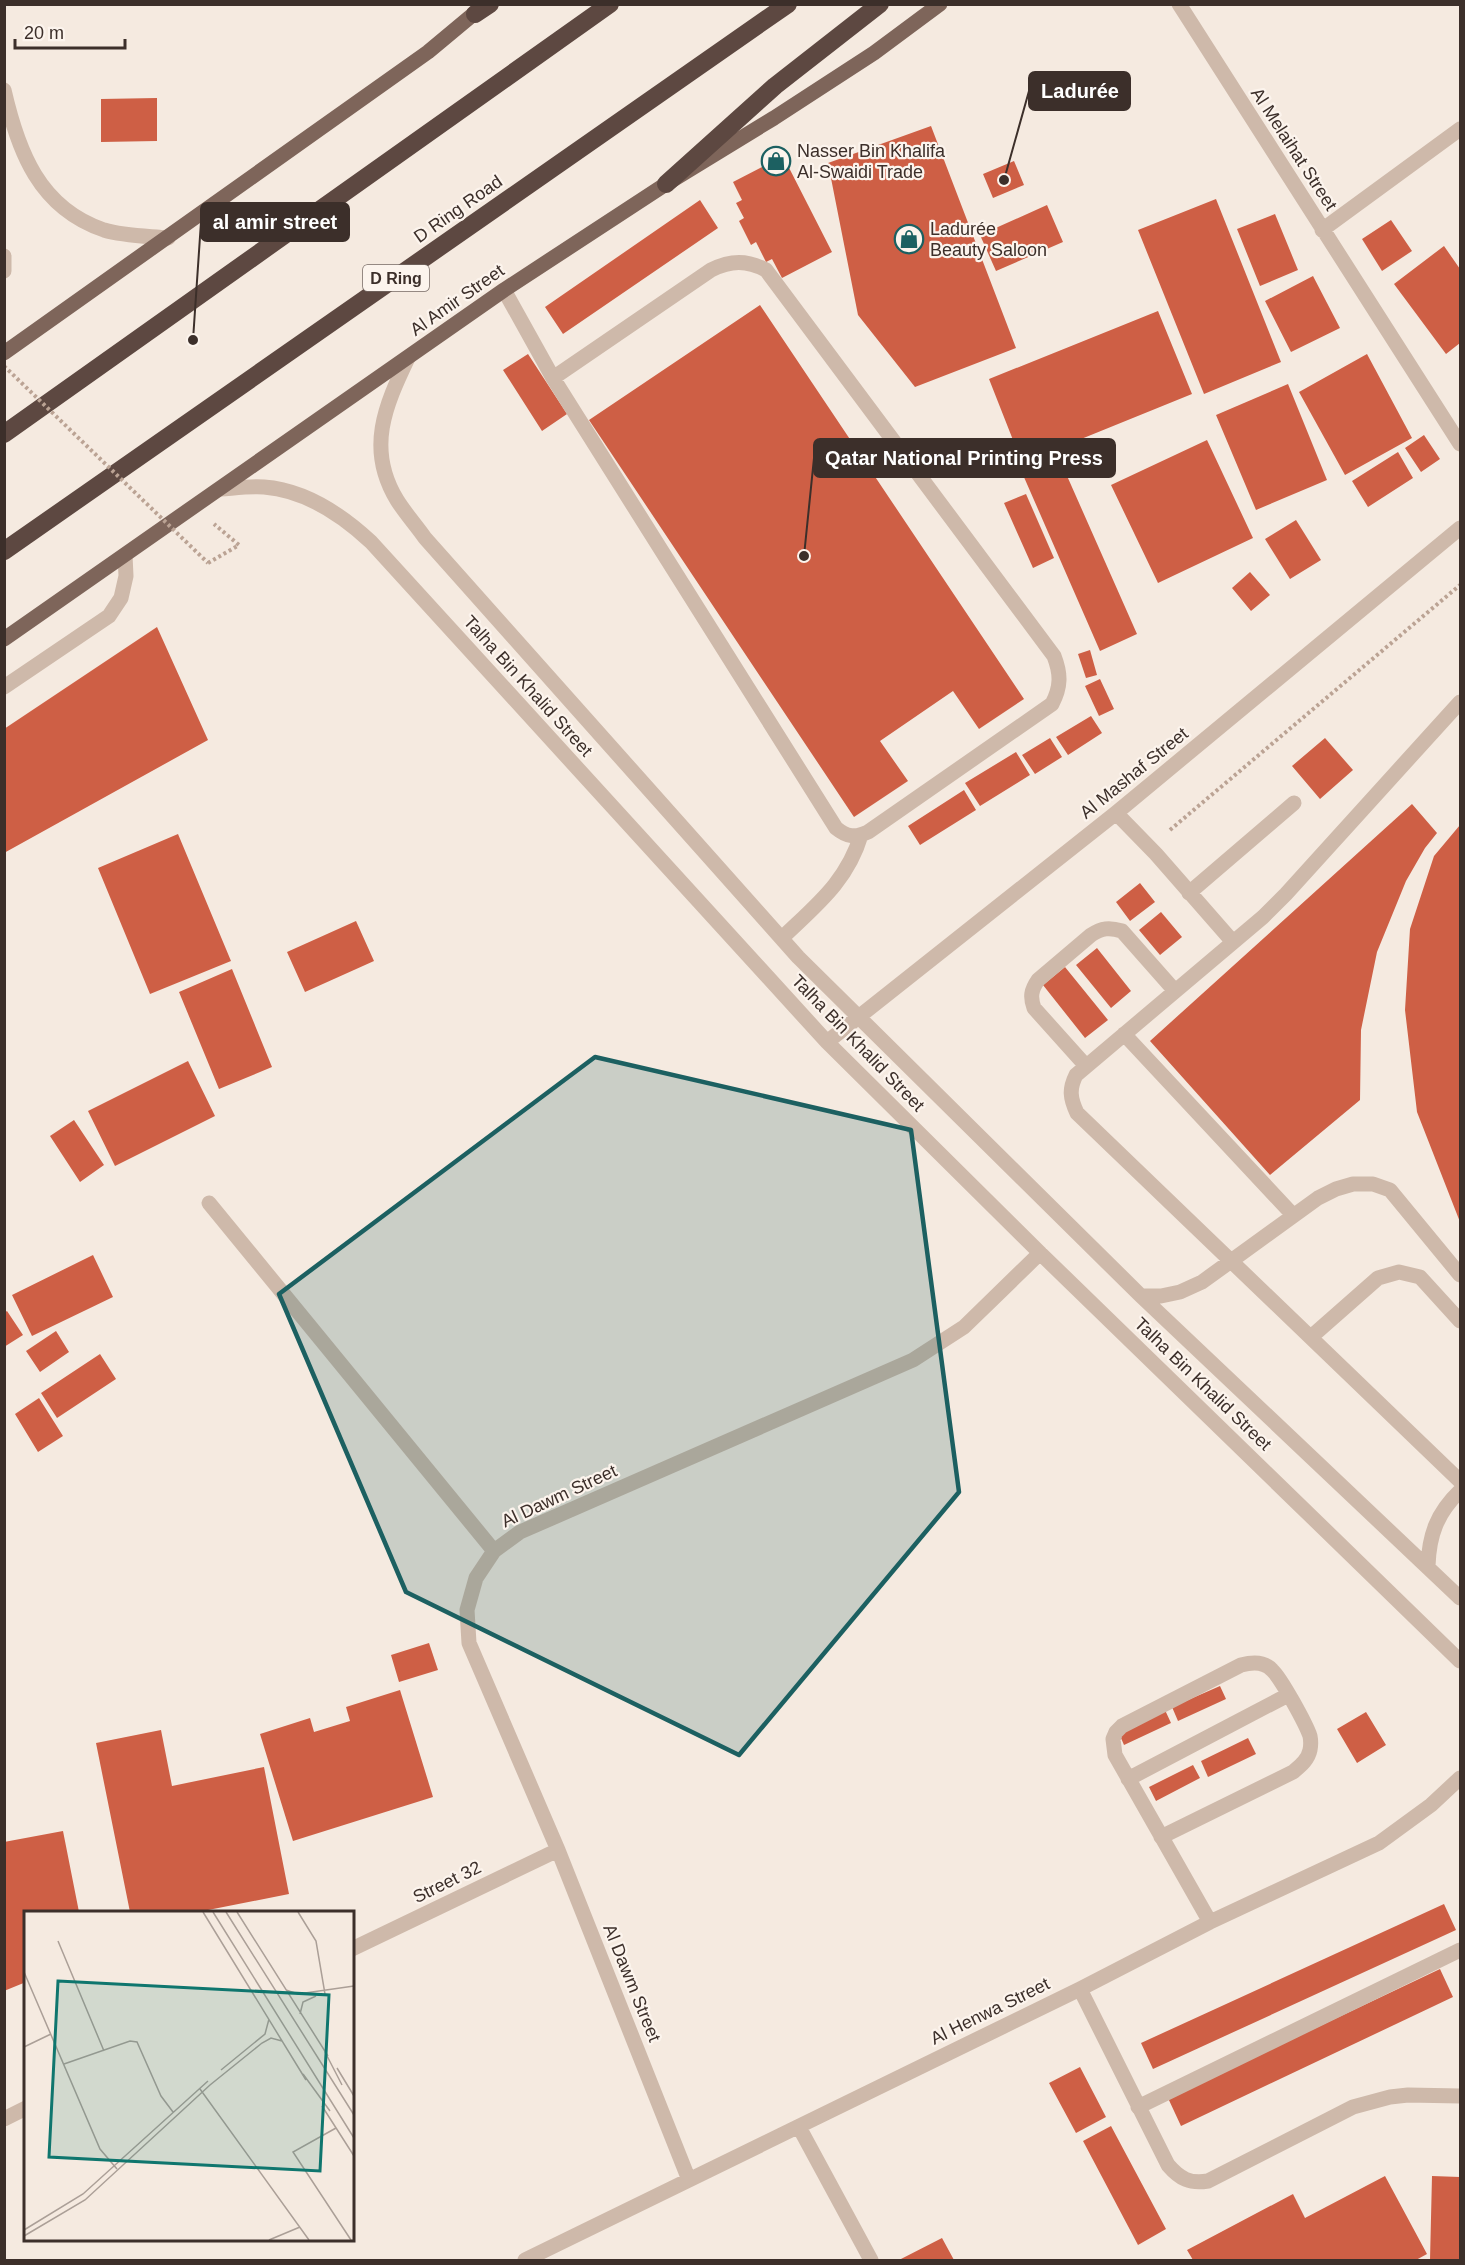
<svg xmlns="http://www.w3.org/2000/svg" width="1465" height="2265" font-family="Helvetica,sans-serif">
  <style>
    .building { fill: #ce5f45 }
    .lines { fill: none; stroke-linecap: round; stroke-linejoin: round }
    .path { stroke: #bba394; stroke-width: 4; stroke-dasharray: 3 3; stroke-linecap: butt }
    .minor { stroke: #ceb9aa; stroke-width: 15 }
    .major { stroke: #7e655a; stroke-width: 15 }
    .highway { stroke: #5d4841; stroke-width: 18 }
    .path-bridge { stroke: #bba394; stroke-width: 4; stroke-dasharray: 3 3; stroke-linecap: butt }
    .marked { fill: #1c6061; fill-opacity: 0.2; stroke: #1c6061; stroke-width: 4.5; stroke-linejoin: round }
    .labels { text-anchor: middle; stroke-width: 4.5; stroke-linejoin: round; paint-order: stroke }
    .shield { fill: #fcf4ed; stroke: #766a64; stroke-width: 1.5 }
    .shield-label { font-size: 16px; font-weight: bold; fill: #3c2f2a }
    .street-label { font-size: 18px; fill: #3c2f2a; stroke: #fcf4ed }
    .poi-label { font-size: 18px; fill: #3c2f2a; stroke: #fcf4ed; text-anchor: start }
    .inset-road { fill: none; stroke: #ab9f97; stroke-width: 1.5 }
    .view { fill: #0f766e; fill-opacity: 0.15; stroke: #0f766e; stroke-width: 3 }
    .inset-edge { fill: none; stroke: #3c2f2a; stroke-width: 3 }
    .leader { fill: none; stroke: #3c2f2a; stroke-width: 2 }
    .callout-dot { fill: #3c2f2a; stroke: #fcf4ed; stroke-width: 2 }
    .callout { fill: #3c2f2a; stroke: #3c2f2a; stroke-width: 2 }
    .callout-label { font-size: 20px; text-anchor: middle; font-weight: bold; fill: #fff }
  </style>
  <rect width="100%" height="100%" fill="#f5eae0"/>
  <path class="building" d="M 157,98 L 157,141 L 101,142 L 101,99 Z
    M 931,126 L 1016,348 L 915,387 L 858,315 L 828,163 Z
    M 783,156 L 832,252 L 782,278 L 772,259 L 766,262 L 756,242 L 751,245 L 739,221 L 744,218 L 736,203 L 742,200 L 733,182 Z
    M 1014,161 L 1024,185 L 993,198 L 983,174 Z
    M 1216,199 L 1281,362 L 1204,394 L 1138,230 Z
    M 700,200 L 718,228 L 563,334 L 545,307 Z
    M 1047,205 L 1063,242 L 996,271 L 980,235 Z
    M 1275,214 L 1298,270 L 1260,286 L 1237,229 Z
    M 1391,220 L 1412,251 L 1382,271 L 1362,239 Z
    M 1444,246 L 1460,269 L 1460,343 L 1446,354 L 1394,284 Z
    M 1313,276 L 1340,328 L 1291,352 L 1265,301 Z
    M 760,305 L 1024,699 L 979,729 L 953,691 L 880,741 L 908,781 L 854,817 L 589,420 Z
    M 1158,311 L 1192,394 L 1022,463 L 989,379 Z
    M 528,354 L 567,414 L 542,431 L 503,370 Z
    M 1367,354 L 1412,438 L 1345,475 L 1299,392 Z
    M 1288,384 L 1327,480 L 1256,510 L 1216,415 Z
    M 1424,435 L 1440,459 L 1421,472 L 1405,448 Z
    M 1207,440 L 1253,538 L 1158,583 L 1111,485 Z
    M 1056,451 L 1137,634 L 1100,651 L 1020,468 Z
    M 1398,452 L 1413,478 L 1368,507 L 1352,481 Z
    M 1026,494 L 1054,558 L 1033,568 L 1004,503 Z
    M 1296,520 L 1321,560 L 1290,579 L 1265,539 Z
    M 1250,572 L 1270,595 L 1251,611 L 1232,588 Z
    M 157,627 L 208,740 L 4,853 L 4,729 Z
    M 1090,650 L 1097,675 L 1086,678 L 1078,654 Z
    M 1100,679 L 1114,709 L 1099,716 L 1085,686 Z
    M 1091,716 L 1102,733 L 1068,755 L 1056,737 Z
    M 1050,738 L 1062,757 L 1035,774 L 1022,755 Z
    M 1325,738 L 1353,770 L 1320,799 L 1292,766 Z
    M 1016,752 L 1030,775 L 980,806 L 965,783 Z
    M 964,790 L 976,810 L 920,845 L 908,826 Z
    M 1412,804 L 1437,833 L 1425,848 L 1406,881 L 1377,952 L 1361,1030 L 1360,1100 L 1270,1175 L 1150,1041 Z
    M 1460,825 L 1460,1222 L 1417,1112 L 1405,1010 L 1410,929 L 1434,856 Z
    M 178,834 L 231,961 L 150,994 L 98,868 Z
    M 1140,883 L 1155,902 L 1130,921 L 1116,902 Z
    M 1161,912 L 1182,937 L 1160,955 L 1139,930 Z
    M 356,921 L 374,961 L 305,992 L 287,952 Z
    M 1097,948 L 1131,991 L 1111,1008 L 1076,965 Z
    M 1065,967 L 1108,1020 L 1085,1038 L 1043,985 Z
    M 232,969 L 272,1067 L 219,1089 L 179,992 Z
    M 188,1061 L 215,1116 L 115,1166 L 88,1111 Z
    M 74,1120 L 104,1165 L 80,1182 L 50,1136 Z
    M 93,1255 L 113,1297 L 32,1336 L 12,1295 Z
    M 7,1311 L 23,1335 L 4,1347 L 4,1313 Z
    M 56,1331 L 69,1352 L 40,1372 L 26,1351 Z
    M 100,1354 L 116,1379 L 57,1418 L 41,1393 Z
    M 39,1398 L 63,1436 L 38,1452 L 15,1414 Z
    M 429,1643 L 438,1670 L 399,1682 L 391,1655 Z
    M 1220,1686 L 1226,1699 L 1178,1721 L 1172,1707 Z
    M 400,1690 L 433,1797 L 293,1841 L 260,1734 L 310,1718 L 314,1732 L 350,1721 L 346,1707 Z
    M 1165,1710 L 1171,1723 L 1124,1745 L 1118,1731 Z
    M 1366,1712 L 1386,1745 L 1357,1763 L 1337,1729 Z
    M 161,1730 L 172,1786 L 264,1767 L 289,1894 L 198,1912 L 130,1912 L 96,1743 Z
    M 1248,1738 L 1256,1754 L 1208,1777 L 1201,1761 Z
    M 1193,1765 L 1200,1778 L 1156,1801 L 1149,1787 Z
    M 63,1831 L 79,1912 L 26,1912 L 26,1982 L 4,1991 L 4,1842 Z
    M 1444,1904 L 1456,1930 L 1153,2069 L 1141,2043 Z
    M 1440,1969 L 1453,1997 L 1181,2126 L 1168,2098 Z
    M 1080,2067 L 1106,2117 L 1076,2133 L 1049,2083 Z
    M 1111,2126 L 1166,2229 L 1138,2245 L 1083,2141 Z
    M 1385,2176 L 1427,2254 L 1416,2260 L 1193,2260 L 1187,2250 L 1293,2194 L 1305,2218 Z
    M 1432,2176 L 1460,2177 L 1460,2260 L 1430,2260 Z
    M 942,2238 L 954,2260 L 899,2260 Z"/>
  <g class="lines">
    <path class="path" d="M 208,563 L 239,545 L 214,524
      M 1170,830 L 1460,585"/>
    <path class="minor" d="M 1179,4 L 1460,444
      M 4,90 C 18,151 39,208 104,230 C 124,236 147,236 168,238
      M 1322,230 L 1460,129
      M 4,256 L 4,271
      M 504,290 L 553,378 L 836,828 C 847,837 855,838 868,832 L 1052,704 C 1061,687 1061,674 1054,656 L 766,270 C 747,260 731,260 711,270 L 553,378
      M 408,358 C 385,406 366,449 397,500 C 405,513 416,525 425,538 L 798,957 L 1141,1296 L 1460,1598
      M 221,489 C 235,488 250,486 264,487 C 304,490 342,515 371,542 L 827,1042 L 1040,1253 L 1460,1661
      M 4,687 L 109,616 L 121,598 L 126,576 L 125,555
      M 1460,702 L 1286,894 L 1263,917 L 1076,1075 C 1069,1089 1070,1098 1077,1113 L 1460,1481
      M 1116,813 L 1156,854 L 1233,942
      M 1189,893 L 1294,803
      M 782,938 C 815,906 847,882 861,835
      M 1124,1034 L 1293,1215
      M 827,1042 L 1116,813 L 1460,528
      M 1086,1066 L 1034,1008 C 1030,997 1031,990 1038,980 L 1091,935 C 1102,928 1109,927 1122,931 L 1175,991
      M 209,1203 L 494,1551
      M 1141,1296 L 1161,1296 L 1180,1292 L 1202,1282 L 1318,1198 L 1336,1189 L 1353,1184 L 1373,1184 L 1390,1190 L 1460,1275
      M 1311,1337 L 1378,1278 L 1399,1272 L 1420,1277 L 1460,1321
      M 1428,1566 C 1429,1535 1437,1513 1460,1491
      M 1128,1779 L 1288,1695
      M 1161,1837 L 1293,1772 C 1300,1766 1308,1760 1310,1750 C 1311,1745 1311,1741 1310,1736 C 1306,1724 1281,1678 1272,1670 C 1264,1661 1252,1662 1241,1665 L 1122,1726 L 1116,1732 L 1113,1739 L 1115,1755 L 1210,1922
      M 352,1949 L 558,1850
      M 1080,1989 L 1168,2165 C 1180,2179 1190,2184 1208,2181 L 1353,2107 L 1390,2097 L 1408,2095 L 1460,2096
      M 1138,2107 L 1460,1950
      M 4,2119 L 26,2108
      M 799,2127 L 871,2260
      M 689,2180 L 558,1850 L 469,1643 L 467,1610 L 476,1578 L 494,1551 L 520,1532 L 913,1360 L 964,1327 L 1040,1253
      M 525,2260 L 1080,1989 L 1210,1922 L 1379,1843 L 1431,1805 L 1460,1778"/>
    <path class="major" d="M 4,353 L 428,52 L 482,7
      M 4,639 L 504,290 L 666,184 L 774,118 L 874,53 L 940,4"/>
    <path class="highway" d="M 475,14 L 490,4
      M 666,184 L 775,86 L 880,4
      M 4,434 L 610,4
      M 4,551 L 788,4"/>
    <path class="path-bridge" d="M 4,366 L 208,563"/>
  </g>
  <path class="marked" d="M 595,1057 L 911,1130 L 959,1492 L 739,1755 L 406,1592 L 279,1294 Z"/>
  <defs>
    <g id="shop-ring" transform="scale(1.5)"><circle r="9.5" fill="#fcf4ed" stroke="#1c6061" stroke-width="1.5"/><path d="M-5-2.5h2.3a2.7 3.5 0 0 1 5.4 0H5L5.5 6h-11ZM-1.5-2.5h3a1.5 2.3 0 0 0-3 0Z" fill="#1c6061"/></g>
  </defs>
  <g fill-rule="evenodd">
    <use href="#shop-ring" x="776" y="161"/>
    <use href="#shop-ring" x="909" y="239"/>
  </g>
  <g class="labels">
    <rect class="shield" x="363" y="265" width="66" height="26" rx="4.5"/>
    <g class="shield-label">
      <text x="396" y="284">D Ring</text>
    </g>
    <g class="street-label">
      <text transform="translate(1294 149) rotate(57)" y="6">Al Melaihat Street</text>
      <text transform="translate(458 209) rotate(-35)" y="6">D Ring Road</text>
      <text transform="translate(457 300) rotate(-35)" y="6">Al Amir Street</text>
      <text transform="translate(528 686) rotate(48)" y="6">Talha Bin Khalid Street</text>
      <text transform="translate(1134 773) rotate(-39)" y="6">Al Mashaf Street</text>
      <text transform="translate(858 1043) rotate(46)" y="6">Talha Bin Khalid Street</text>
      <text transform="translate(1203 1384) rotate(44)" y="6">Talha Bin Khalid Street</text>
      <text transform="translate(559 1496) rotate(-25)" y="6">Al Dawm Street</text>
      <text transform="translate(447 1882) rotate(-26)" y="6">Street 32</text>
      <text transform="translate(632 1983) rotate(68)" y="6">Al Dawm Street</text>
      <text transform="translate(990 2011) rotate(-26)" y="6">Al Henwa Street</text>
    </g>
    <g class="poi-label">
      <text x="797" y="157">Nasser Bin Khalifa<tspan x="797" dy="21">Al-Swaidi Trade</tspan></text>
      <text x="930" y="235">Ladurée<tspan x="930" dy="21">Beauty Saloon</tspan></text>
    </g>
  </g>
  <g transform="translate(24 1911)">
    <rect width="330" height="330" fill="#f5eae0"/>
    <path class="inset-road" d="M 179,1 L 282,169M 189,1 L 330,227M 202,1 L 330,204M 213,1 L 304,145M 274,1 L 292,30 L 301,83M 34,30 L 80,140M 0,61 L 76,238 L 93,258M 262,79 L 274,83 L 330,75M 276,103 L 279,91 L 292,85M 0,136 L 27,123M 301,141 L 318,174M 40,153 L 106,130 L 113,131 L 137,185 L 149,201M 313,157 L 330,185M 197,159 L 241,123 L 245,108M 279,163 L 306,200M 176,178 L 285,329M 298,195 L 330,245M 312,217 L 269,241 L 327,329M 0,319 L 59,283 L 184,170M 0,325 L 61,289 L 186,174 L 238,132 L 247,127 L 258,130M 245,329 L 276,316"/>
    <path class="view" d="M 34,70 L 305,84 L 296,260 L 25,246 Z"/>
    <rect width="330" height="330" class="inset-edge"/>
  </g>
  <path class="leader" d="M1004 180L1029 91M193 340L201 222M804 556L814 458"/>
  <g class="callout-dot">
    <circle cx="1004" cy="180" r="6"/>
    <circle cx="193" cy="340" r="6"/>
    <circle cx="804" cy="556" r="6"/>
  </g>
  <g class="callout">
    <rect x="1029" y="72" width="101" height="38" rx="6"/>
    <rect x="201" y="203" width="148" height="38" rx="6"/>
    <rect x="814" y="439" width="301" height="38" rx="6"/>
  </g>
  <g class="callout-label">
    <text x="1080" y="98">Ladurée</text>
    <text x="275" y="229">al amir street</text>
    <text x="964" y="465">Qatar National Printing Press</text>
  </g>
  <rect width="1465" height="2265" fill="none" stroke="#3c2f2a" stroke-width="12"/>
  <path d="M15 39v9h110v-9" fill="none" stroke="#3c2f2a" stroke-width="3"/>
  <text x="24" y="39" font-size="18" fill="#3c2f2a" stroke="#fcf4ed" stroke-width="4.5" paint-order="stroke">20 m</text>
</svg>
